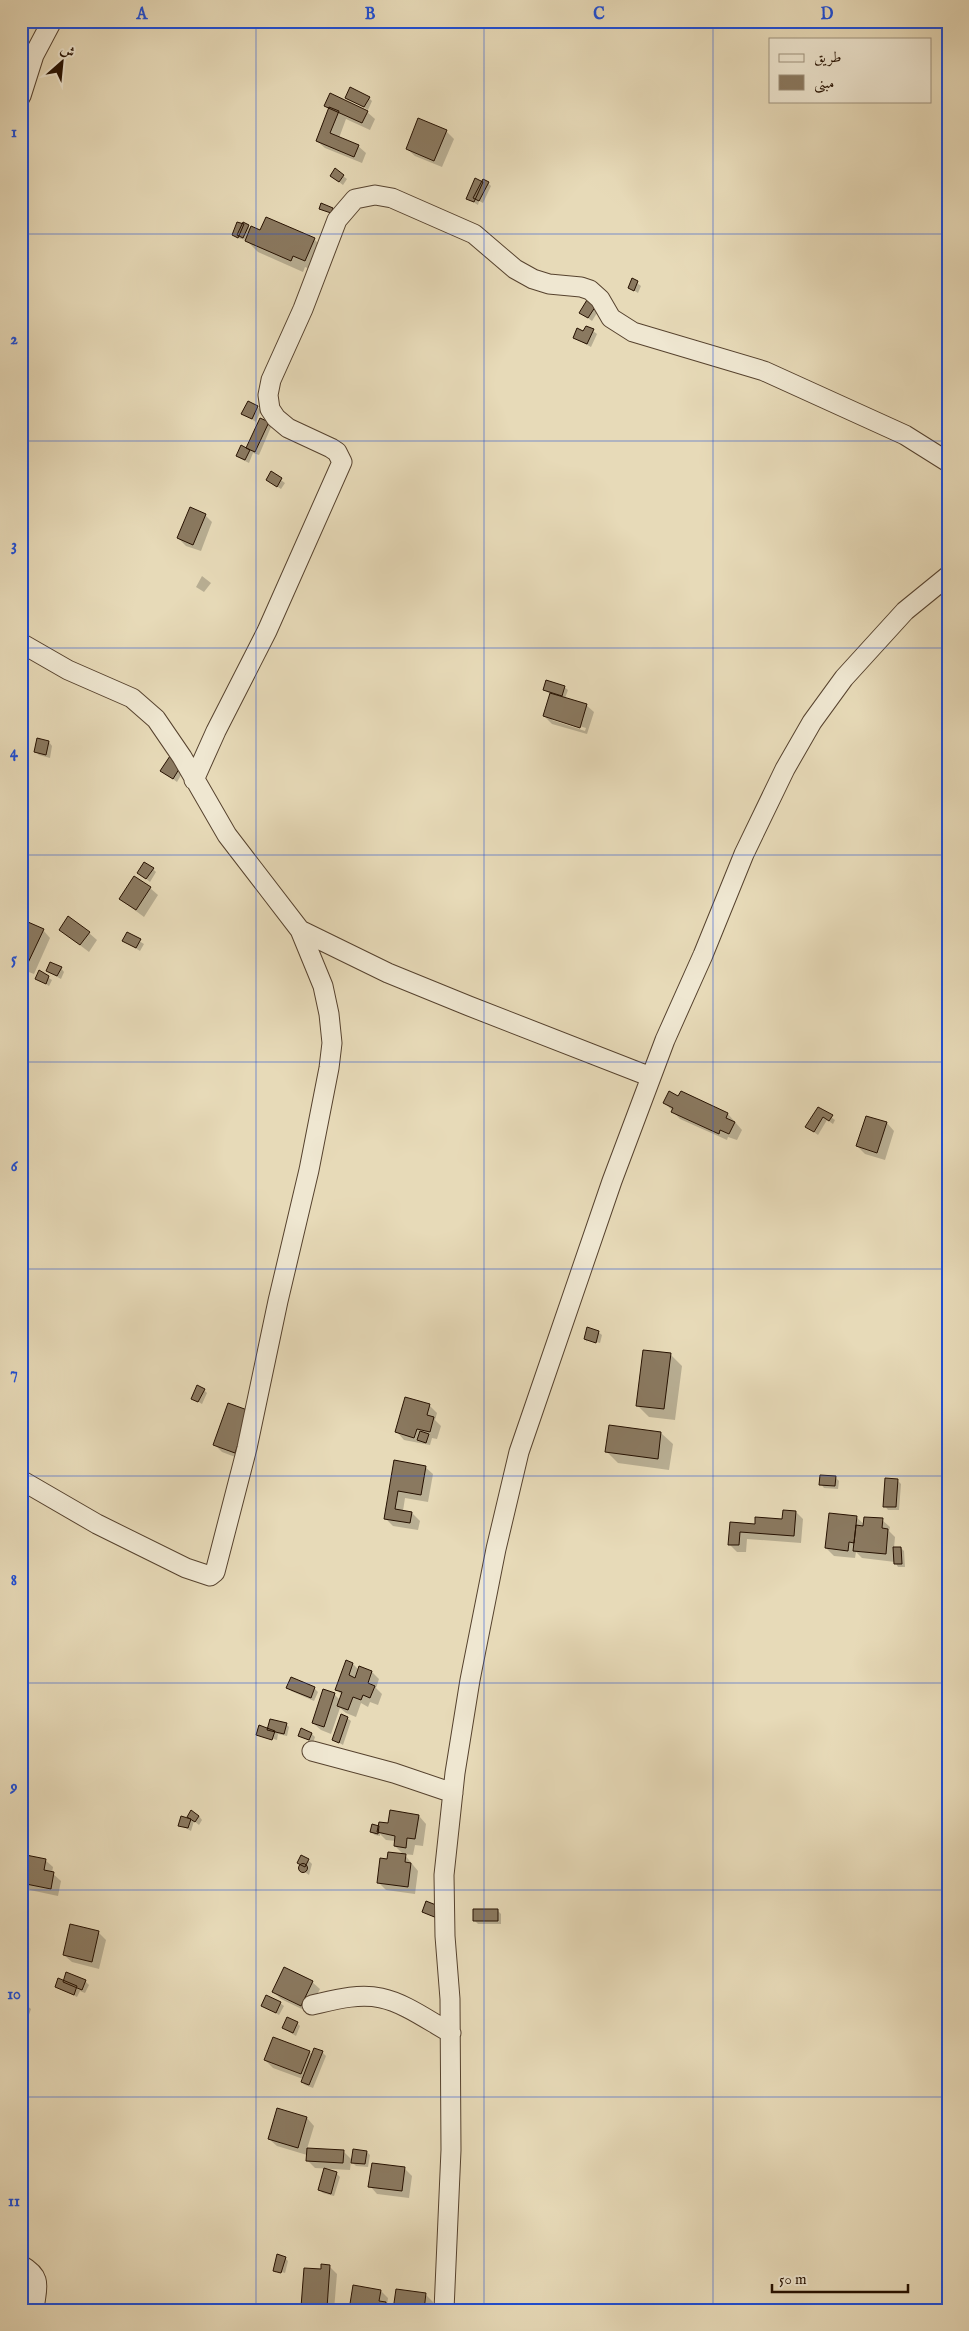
<svg xmlns="http://www.w3.org/2000/svg" width="969" height="2331" font-family="'IM FELL English',Amiri,serif">
  <style>
    .shadow { fill: #0003; fill-rule: evenodd }
    .building { fill: #8a7960; stroke: #251000 }
    .lines { fill: none; stroke-linecap: round; stroke-linejoin: round }
    .street-casing { stroke: #56422e; stroke-width: 21 }
    .street { stroke: #efe7d1; stroke-width: 19 }
    .grid { fill: none; stroke: #1d4ed8; stroke-width: 1; stroke-opacity: 0.55 }
    .neatline { fill: none; stroke: #1d4ed8; stroke-width: 2 }
    .grid-label { font-size: 16px; text-anchor: middle; font-weight: bold; fill: #1d4ed8 }
  </style>
  <rect width="100%" height="100%" fill="#e7dab8"/>
  <filter id="stains"><feTurbulence type="fractalNoise" baseFrequency=".004" numOctaves="4"/><feColorMatrix values="0 0 0 0 .2 0 0 0 0 .09 0 0 0 0 .02 0 0 0 .5 -.17"/></filter>
  <radialGradient id="worn" r=".72"><stop offset=".6" stop-color="#630" stop-opacity="0"/><stop offset="1" stop-color="#630" stop-opacity=".3"/></radialGradient>
  <path class="shadow" d="M 346,97 L 369,98 L 372,101 L 368,110 Z
    M 326,106 L 367,112 L 375,119 L 370,130 L 346,119 L 339,138 L 358,146 L 366,153 L 362,163 L 325,148 L 317,141 L 330,110 Z
    M 446,131 L 454,139 L 442,167 L 415,156 L 407,149 Z
    M 331,176 L 343,176 L 347,179 L 343,185 Z
    M 476,180 L 488,183 L 491,186 L 483,203 L 479,201 L 478,205 L 467,198 Z
    M 248,226 L 251,229 L 314,239 L 326,251 L 317,272 L 305,267 L 303,272 L 258,252 L 246,240 L 237,238 L 234,235 Z
    M 633,280 L 641,286 L 638,293 L 630,288 Z
    M 602,305 L 592,321 L 581,313 Z
    M 593,331 L 597,334 L 591,347 L 574,338 Z
    M 257,407 L 261,410 L 256,422 L 243,414 Z
    M 268,423 L 271,427 L 259,455 L 253,453 L 249,463 L 241,459 L 237,456 L 247,449 Z
    M 271,473 L 285,483 L 281,489 L 267,480 Z
    M 205,515 L 212,522 L 201,551 L 186,546 L 178,538 Z
    M 202,576 L 211,583 L 204,592 L 196,587 Z
    M 564,687 L 568,690 L 565,698 L 586,705 L 594,712 L 587,734 L 552,724 L 544,716 L 551,694 L 544,690 ZM 552,718 L 586,728 L 585,731 L 552,720 Z
    M 49,742 L 52,746 L 50,758 L 39,755 L 36,752 Z
    M 187,765 L 177,782 L 162,771 Z
    M 153,869 L 156,872 L 150,882 L 139,873 Z
    M 150,888 L 158,895 L 144,917 L 120,899 Z
    M 21,920 L 43,930 L 50,938 L 34,974 L 21,969 Z
    M 60,930 L 89,933 L 97,940 L 89,952 Z
    M 127,934 L 144,944 L 140,951 L 124,941 Z
    M 61,968 L 64,972 L 61,979 L 47,971 Z
    M 39,972 L 52,980 L 49,986 L 36,978 Z
    M 665,1103 L 728,1114 L 742,1130 L 737,1140 L 728,1137 L 727,1140 L 680,1119 Z
    M 818,1108 L 835,1120 L 833,1124 L 827,1120 L 818,1135 L 807,1127 Z
    M 887,1123 L 894,1131 L 885,1160 L 865,1154 L 857,1146 Z
    M 598,1332 L 602,1335 L 600,1343 L 587,1339 L 587,1342 L 585,1339 Z
    M 671,1355 L 682,1366 L 675,1420 L 649,1417 L 637,1405 Z
    M 204,1390 L 207,1393 L 202,1404 L 192,1398 Z
    M 228,1405 L 243,1460 L 222,1452 L 214,1444 Z
    M 429,1405 L 437,1413 L 435,1420 L 441,1426 L 437,1439 L 432,1438 L 430,1445 L 404,1440 L 397,1432 Z
    M 661,1433 L 673,1444 L 669,1470 L 618,1463 L 607,1452 Z
    M 395,1462 L 425,1467 L 433,1474 L 428,1502 L 405,1498 L 403,1511 L 412,1513 L 420,1521 L 418,1530 L 393,1526 L 385,1518 Z
    M 835,1477 L 839,1481 L 838,1489 L 824,1488 L 821,1484 Z
    M 897,1480 L 901,1484 L 899,1510 L 888,1510 L 885,1506 Z
    M 796,1512 L 803,1519 L 801,1543 L 747,1539 L 746,1552 L 737,1552 L 729,1544 L 731,1524 L 756,1526 L 783,1520 Z
    M 856,1517 L 865,1525 L 882,1520 L 890,1527 L 889,1531 L 895,1537 L 894,1548 L 901,1548 L 904,1551 L 905,1567 L 898,1567 L 895,1562 L 862,1558 L 856,1552 L 855,1558 L 834,1556 L 826,1548 Z
    M 353,1664 L 359,1670 L 372,1672 L 379,1679 L 376,1688 L 382,1694 L 378,1705 L 370,1702 L 368,1707 L 361,1703 L 356,1717 L 346,1713 L 340,1708 L 331,1734 L 321,1730 L 313,1723 L 334,1694 L 340,1700 L 342,1695 L 336,1689 Z
    M 292,1678 L 315,1689 L 318,1692 L 314,1701 L 291,1691 L 288,1687 Z
    M 347,1718 L 351,1721 L 343,1745 L 333,1739 Z
    M 286,1724 L 289,1727 L 287,1736 L 278,1734 L 277,1740 L 257,1734 Z
    M 312,1734 L 315,1737 L 313,1743 L 299,1735 Z
    M 199,1816 L 202,1820 L 199,1825 L 194,1821 L 191,1831 L 180,1825 L 182,1818 L 192,1821 L 188,1817 Z
    M 419,1816 L 426,1824 L 423,1846 L 415,1845 L 413,1855 L 404,1854 L 418,1871 L 415,1894 L 386,1890 L 378,1882 L 388,1861 L 404,1855 L 395,1846 L 396,1841 L 386,1840 L 380,1834 L 380,1836 L 375,1835 L 371,1832 L 379,1827 Z
    M 21,1855 L 45,1860 L 53,1867 L 52,1873 L 61,1881 L 58,1896 L 30,1890 L 22,1882 L 25,1870 L 21,1867 Z
    M 308,1860 L 312,1864 L 309,1875 L 299,1868 L 300,1864 Z
    M 497,1910 L 501,1914 L 501,1924 L 478,1924 L 474,1920 Z
    M 98,1932 L 106,1940 L 99,1969 L 72,1962 L 64,1955 Z
    M 85,1981 L 89,1985 L 85,1993 L 80,1991 L 77,1997 L 56,1987 L 64,1982 Z
    M 312,1982 L 320,1989 L 308,2012 L 281,1999 L 274,1992 Z
    M 21,2001 L 31,2009 L 25,2026 L 21,2024 Z
    M 280,2003 L 284,2006 L 279,2015 L 263,2006 Z
    M 297,2023 L 300,2026 L 296,2036 L 283,2028 Z
    M 309,2052 L 313,2055 L 322,2052 L 326,2056 L 313,2088 L 305,2085 L 302,2082 L 303,2079 L 273,2068 L 265,2060 Z
    M 307,2118 L 314,2126 L 307,2149 L 343,2151 L 352,2160 L 367,2152 L 370,2155 L 368,2167 L 356,2166 L 351,2161 L 350,2170 L 315,2168 L 307,2160 L 307,2155 L 277,2146 L 269,2139 Z
    M 404,2168 L 412,2176 L 409,2198 L 377,2194 L 370,2186 Z
    M 336,2173 L 340,2177 L 334,2196 L 323,2193 L 319,2190 Z
    M 285,2258 L 288,2261 L 285,2273 L 276,2270 L 276,2273 L 274,2270 Z
    M 329,2266 L 337,2274 L 334,2310 L 306,2310 L 303,2306 L 322,2270 Z
    M 381,2291 L 388,2298 L 387,2305 L 392,2310 L 350,2310 Z
    M 425,2294 L 433,2302 L 432,2310 L 394,2310 Z"/>
  <path class="building" d="M 350,87 L 370,97 L 364,107 L 345,98 Z
    M 330,93 L 368,111 L 362,123 L 324,106 Z
    M 329,107 L 339,111 L 330,133 L 359,145 L 354,157 L 316,141 Z
    M 418,118 L 447,130 L 434,161 L 406,149 Z
    M 335,168 L 344,175 L 339,182 L 330,176 Z
    M 475,178 L 483,182 L 474,202 L 466,199 Z
    M 483,179 L 489,182 L 479,201 L 473,198 Z
    M 321,203 L 333,208 L 331,213 L 319,209 Z
    M 266,217 L 315,238 L 305,261 L 293,256 L 291,261 L 245,241 L 251,226 L 260,230 Z
    M 237,222 L 244,224 L 238,238 L 232,235 Z
    M 243,222 L 249,225 L 243,238 L 237,235 Z
    M 632,278 L 638,281 L 634,291 L 628,288 Z
    M 590,295 L 599,301 L 588,318 L 579,313 Z
    M 586,326 L 594,329 L 587,344 L 573,338 L 577,328 L 583,331 Z
    M 248,401 L 258,406 L 252,419 L 241,414 Z
    M 260,418 L 269,422 L 255,452 L 246,448 Z
    M 241,445 L 250,450 L 245,460 L 236,456 Z
    M 271,471 L 282,478 L 277,487 L 266,480 Z
    M 190,507 L 206,514 L 193,545 L 177,538 Z
    M 546,680 L 565,686 L 562,696 L 543,690 Z
    M 550,693 L 587,704 L 580,728 L 543,716 Z
    M 37,738 L 49,741 L 46,755 L 34,752 Z
    M 172,753 L 184,761 L 173,779 L 160,771 Z
    M 144,862 L 154,868 L 146,879 L 137,873 Z
    M 134,876 L 151,887 L 136,910 L 119,899 Z
    M 68,916 L 90,932 L 80,945 L 59,930 Z
    M 21,919 L 44,929 L 26,967 L 21,965 Z
    M 127,932 L 141,939 L 136,948 L 122,941 Z
    M 50,962 L 62,967 L 57,976 L 46,971 Z
    M 39,970 L 49,976 L 46,984 L 35,979 Z
    M 669,1091 L 678,1096 L 681,1091 L 728,1113 L 726,1118 L 735,1122 L 729,1134 L 720,1130 L 719,1134 L 671,1112 L 673,1108 L 663,1103 Z
    M 818,1107 L 833,1115 L 829,1121 L 823,1117 L 814,1132 L 805,1127 Z
    M 866,1116 L 887,1122 L 877,1153 L 856,1146 Z
    M 587,1327 L 599,1331 L 596,1343 L 584,1339 Z
    M 643,1350 L 671,1353 L 664,1409 L 636,1406 Z
    M 197,1385 L 205,1389 L 198,1402 L 191,1399 Z
    M 405,1397 L 430,1404 L 427,1415 L 434,1417 L 430,1432 L 417,1429 L 414,1438 L 395,1432 Z
    M 228,1403 L 250,1411 L 235,1453 L 213,1445 Z
    M 609,1425 L 661,1432 L 658,1459 L 605,1452 Z
    M 420,1431 L 429,1434 L 426,1443 L 417,1440 Z
    M 394,1460 L 426,1466 L 421,1495 L 398,1491 L 395,1509 L 412,1512 L 410,1523 L 384,1519 Z
    M 820,1475 L 836,1476 L 835,1486 L 819,1485 Z
    M 885,1478 L 898,1479 L 896,1507 L 883,1507 Z
    M 783,1510 L 796,1511 L 794,1536 L 740,1532 L 739,1545 L 728,1545 L 730,1522 L 755,1524 L 755,1517 L 782,1519 Z
    M 829,1513 L 857,1516 L 854,1543 L 849,1542 L 848,1551 L 825,1548 Z
    M 864,1517 L 883,1518 L 882,1528 L 888,1529 L 886,1554 L 853,1551 L 856,1525 L 863,1526 Z
    M 893,1547 L 901,1547 L 902,1564 L 894,1564 Z
    M 346,1660 L 353,1663 L 349,1675 L 355,1678 L 359,1666 L 372,1671 L 368,1683 L 375,1686 L 370,1698 L 363,1695 L 361,1700 L 353,1697 L 348,1710 L 337,1706 L 342,1692 L 335,1690 Z
    M 291,1677 L 315,1687 L 311,1698 L 286,1688 Z
    M 323,1689 L 335,1693 L 324,1727 L 312,1723 Z
    M 341,1714 L 348,1717 L 339,1743 L 332,1740 Z
    M 270,1719 L 287,1723 L 284,1734 L 267,1730 Z
    M 259,1725 L 275,1731 L 272,1740 L 256,1735 Z
    M 301,1728 L 312,1733 L 309,1740 L 298,1736 Z
    M 191,1810 L 199,1816 L 195,1822 L 187,1817 Z
    M 390,1810 L 419,1815 L 415,1839 L 407,1838 L 406,1848 L 394,1846 L 395,1836 L 377,1832 L 379,1822 L 388,1823 Z
    M 181,1816 L 191,1819 L 188,1828 L 178,1826 Z
    M 372,1824 L 379,1826 L 378,1834 L 370,1832 Z
    M 388,1852 L 406,1854 L 405,1862 L 411,1863 L 408,1887 L 377,1883 L 380,1858 L 387,1859 Z
    M 21,1854 L 46,1859 L 44,1870 L 54,1872 L 51,1889 L 21,1883 L 24,1866 L 21,1866 Z
    M 301,1855 L 309,1859 L 305,1867 L 297,1863 Z
    M298.5 1868a4.5 4.5 0 1 1 9 0a4.5 4.5 0 1 1-9 0Z
    M 426,1901 L 441,1907 L 437,1918 L 422,1912 Z
    M 473,1909 L 498,1909 L 498,1921 L 473,1921 Z
    M 70,1924 L 99,1931 L 92,1962 L 63,1955 Z
    M 284,1967 L 313,1981 L 301,2006 L 272,1992 Z
    M 66,1972 L 86,1980 L 82,1990 L 63,1982 Z
    M 58,1978 L 77,1986 L 74,1995 L 55,1987 Z
    M 266,1995 L 281,2002 L 276,2013 L 261,2006 Z
    M 287,2017 L 298,2022 L 293,2033 L 282,2028 Z
    M 273,2037 L 310,2051 L 301,2074 L 264,2060 Z
    M 314,2048 L 323,2051 L 309,2085 L 301,2082 Z
    M 277,2108 L 307,2117 L 298,2148 L 268,2139 Z
    M 307,2148 L 344,2150 L 343,2163 L 306,2161 Z
    M 353,2149 L 367,2151 L 365,2164 L 351,2163 Z
    M 372,2163 L 405,2167 L 402,2191 L 368,2187 Z
    M 324,2168 L 337,2172 L 331,2194 L 318,2190 Z
    M 277,2254 L 286,2257 L 281,2273 L 273,2271 Z
    M 321,2264 L 330,2265 L 327,2308 L 301,2307 L 304,2268 L 321,2269 Z
    M 353,2285 L 381,2290 L 379,2301 L 386,2302 L 385,2310 L 349,2310 Z
    M 396,2289 L 426,2293 L 424,2310 L 393,2310 Z"/>
  <g class="lines">
    <g class="street-casing">
      <path id="street" d="M 21,96 L 34,55 L 52,21
        M 21,643 L 68,670 L 132,698 L 156,719 L 182,757 L 227,835 L 300,930 L 388,973 L 469,1006 L 651,1077
        M 194,780 L 216,731 L 267,631 L 342,462 L 337,452 L 331,448 L 288,428 L 276,418 L 270,409 L 268,395 L 271,380 L 303,309 L 337,220 L 355,199 L 375,195 L 392,198 L 474,234 L 515,269 L 533,279 L 549,284 L 581,287 L 590,290 L 600,299 L 611,318 L 633,332 L 764,371 L 905,435 L 948,462
        M 21,1480 L 97,1524 L 186,1568 L 210,1576 L 215,1572 L 247,1448 L 278,1301 L 309,1170 L 329,1068 L 332,1043 L 329,1014 L 323,986 L 300,930
        M 312,1751 L 394,1773 L 453,1793
        M 312,2005 C 334,2000 358,1993 381,1998 C 405,2003 429,2021 451,2033
        M 21,2265 C 44,2278 36,2288 34,2310
        M 444,2310 L 451,2150 L 450,1999 L 445,1936 L 444,1875 L 455,1773 L 470,1680 L 496,1549 L 519,1452 L 612,1181 L 665,1040 L 703,955 L 744,854 L 785,769 L 812,722 L 844,678 L 905,611 L 948,576"/>
    </g>
    <use href="#street" class="street"/>
  </g>
  <path class="grid" d="M 256,21 L 256,2310M 484,21 L 484,2310M 713,21 L 713,2310M 21,234 L 948,234M 21,441 L 948,441M 21,648 L 948,648M 21,855 L 948,855M 21,1062 L 948,1062M 21,1269 L 948,1269M 21,1476 L 948,1476M 21,1683 L 948,1683M 21,1890 L 948,1890M 21,2097 L 948,2097"/>
  <rect width="969" height="2331" fill="none" stroke="#e7dab8" stroke-width="55"/>
  <rect x="769" y="38" width="162" height="65" fill="#efe7d1" stroke="#9e917d"/>
  <rect x="779" y="54" width="25" height="8" fill="#efe7d1" stroke="#9e917d"/>
  <text x="814" y="62" font-size="15" fill="#251000">طريق</text>
  <rect x="779" y="75" width="25" height="15" fill="#8a7960" stroke="#9e917d"/>
  <text x="814" y="88" font-size="15" fill="#251000">مبنى</text>
  <g transform="translate(62 62) rotate(27)" stroke="#efe7d1" stroke-width="4" paint-order="stroke">
  <path d="M0-4L9 19L0 12L-9 19Z" fill="#251000"/>
  <text y="-8" font-size="14" font-weight="bold" text-anchor="middle" fill="#251000">ش</text>
  </g>
  <path d="M772 2284v8h136v-8" fill="none" stroke="#251000" stroke-width="2.5"/>
  <text x="779" y="2284" font-size="15" fill="#251000" stroke="#efe7d1" stroke-width="4" paint-order="stroke">50 m</text>
  <rect x="28" y="28" width="914" height="2276" class="neatline"/>
  <g class="grid-label">
    <text x="142" y="19">A</text>
    <text x="370" y="19">B</text>
    <text x="599" y="19">C</text>
    <text x="827" y="19">D</text>
    <text x="14" y="137">1</text>
    <text x="14" y="344">2</text>
    <text x="14" y="550">3</text>
    <text x="14" y="757">4</text>
    <text x="14" y="964">5</text>
    <text x="14" y="1171">6</text>
    <text x="14" y="1378">7</text>
    <text x="14" y="1585">8</text>
    <text x="14" y="1792">9</text>
    <text x="14" y="1999">10</text>
    <text x="14" y="2206">11</text>
  </g>
  <rect width="100%" height="100%" filter="url(#stains)"/>
  <rect width="100%" height="100%" fill="url(#worn)"/>
</svg>
